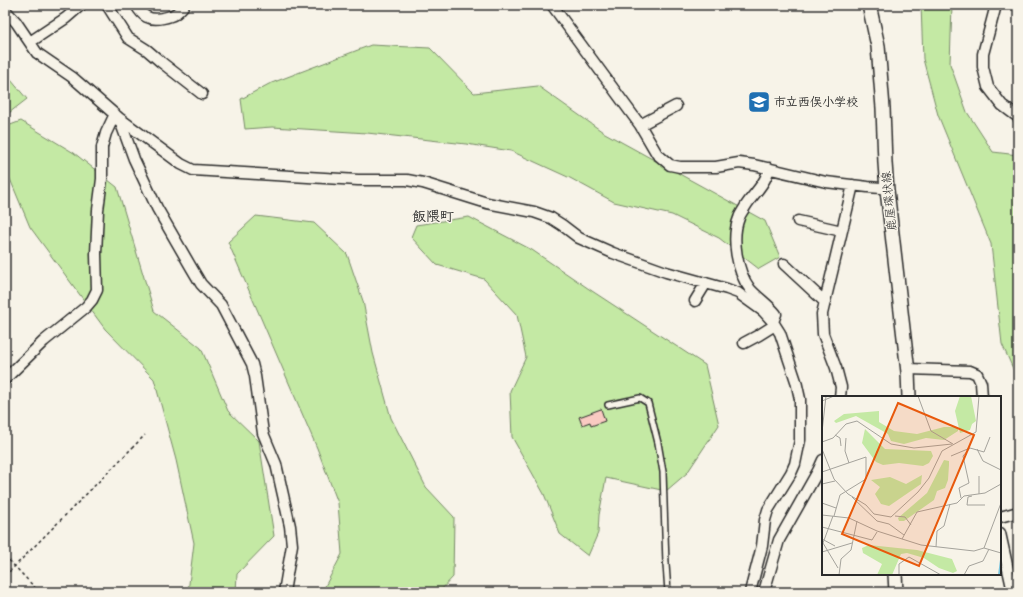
<svg xmlns="http://www.w3.org/2000/svg" width="1023" height="597" font-family="'Playpen Sans','Klee One',sans-serif">
  <style>
    .green { fill: #c4e9a4; stroke: #788a68 }
    .building { fill: #facac2; stroke: #2b2b2b }
    .lines { fill: none; stroke-linecap: round; stroke-linejoin: round }
    .service-casing { stroke: #2b2b2b; stroke-width: 8 }
    .minor-casing { stroke: #2b2b2b; stroke-width: 13 }
    .secondary-casing { stroke: #2b2b2b; stroke-width: 16 }
    .path { stroke: #2b2b2b; stroke-width: 1.5; stroke-dasharray: 3 3; stroke-linecap: butt }
    .service { stroke: #f7f3e8; stroke-width: 5 }
    .minor { stroke: #f7f3e8; stroke-width: 10 }
    .secondary { stroke: #f7f3e8; stroke-width: 13 }
    .labels { text-anchor: middle; stroke-width: 3; stroke-linejoin: round; paint-order: stroke }
    .poi-label { font-size: 12px; font-weight: bold; fill: #2b2b2b; stroke: #f7f3e8; text-anchor: start }
    .street-label { font-size: 12px; fill: #2b2b2b; stroke: #f7f3e8 }
    .quarter-label { font-size: 14px; font-weight: bold; fill: #2b2b2b; stroke: #f7f3e8 }
    .inset-river { fill: none; stroke: #7bc4dc; stroke-width: 2 }
    .inset-road { fill: none; stroke: #a5a39c; stroke-width: 1 }
    .view { fill: #e8590c; fill-opacity: 0.15; stroke: #e8590c; stroke-width: 2 }
    .inset-edge { fill: none; stroke: #2b2b2b; stroke-width: 2 }
  </style>
  <rect width="100%" height="100%" fill="#f7f3e8"/>
  <filter id="ink" filterUnits="userSpaceOnUse"><feTurbulence type="fractalNoise" baseFrequency=".025" numOctaves="2"/><feDisplacementMap in="SourceGraphic" scale="8" xChannelSelector="R" yChannelSelector="G"/><feConvolveMatrix kernelMatrix="1 2 1 2 8 2 1 2 1" color-interpolation-filters="sRGB"/></filter>
  <g filter="url(#ink)">
    <path class="green" d="M 921,5 L 952,5 L 950,64 L 967,112 L 993,152 L 1018,155 L 1018,380 L 1002,344 L 991,244 L 938,115 L 923,59 Z
      M 371,45 L 430,48 L 474,93 L 538,86 L 603,132 L 765,221 L 780,257 L 759,269 L 719,238 L 672,215 L 614,202 L 570,178 L 511,151 L 466,144 L 367,133 L 272,127 L 245,129 L 241,99 L 269,84 Z
      M 5,73 L 27,99 L 5,116 Z
      M 21,121 L 74,153 L 117,187 L 154,311 L 201,348 L 228,411 L 259,441 L 274,536 L 237,574 L 236,592 L 188,592 L 194,543 L 176,460 L 154,379 L 105,329 L 30,227 L 5,167 L 5,127 Z
      M 256,216 L 314,223 L 347,254 L 363,301 L 373,353 L 391,418 L 426,487 L 454,517 L 453,577 L 439,592 L 322,592 L 342,554 L 338,503 L 317,448 L 228,242 Z
      M 469,217 L 532,250 L 592,291 L 705,365 L 719,425 L 687,473 L 666,491 L 606,478 L 599,515 L 598,533 L 588,556 L 560,534 L 544,494 L 512,437 L 510,391 L 526,357 L 517,315 L 484,279 L 437,265 L 411,237 L 416,225 Z"/>
    <path class="building" d="M 601,409 L 605,421 L 591,426 L 590,422 L 582,425 L 579,417 Z"/>
    <g class="lines">
      <g class="service-casing">
        <path id="service" d="M 608,405 L 640,398 L 648,403 L 658,443 L 663,472 L 666,564 L 668,592"/>
      </g>
      <g class="minor-casing">
        <path id="minor" d="M 107,5 L 128,38 L 147,50 L 161,62 L 202,94
          M 136,5 C 142,16 149,21 163,18 C 173,16 177,14 184,5
          M 552,5 L 640,125 L 657,154 L 670,165 L 680,167 L 716,167 L 739,163 L 754,165 L 826,182 L 868,187 L 881,188 L 887,190
          M 996,5 L 983,54 L 983,67 L 988,87 L 1002,105 L 1018,117
          M 5,10 L 16,22 L 37,53 L 72,77 L 119,118 L 181,164 L 193,170 L 358,180 L 407,180 L 423,183 L 487,203 L 534,212 L 551,218 L 562,225 L 579,238 L 613,253 L 666,272 L 727,289 L 738,293 L 763,311 L 773,322 L 780,333 L 796,381 L 800,399 L 800,440 L 795,464 L 791,473 L 768,510 L 765,520 L 762,546 L 750,592
          M 30,42 L 66,18 L 81,5
          M 119,118 L 134,159 L 157,208 L 191,267 L 201,284 L 221,305 L 252,364 L 255,376 L 263,433 L 276,464 L 290,526 L 292,545 L 284,592
          M 640,125 L 676,106
          M 769,168 C 768,171 767,175 766,177 C 762,187 750,198 745,207 C 743,211 740,214 739,218 C 731,238 737,272 750,289 C 758,298 769,305 776,314 L 773,322
          M 798,221 L 842,231
          M 784,264 L 825,302
          M 695,301 L 706,283
          M 744,343 L 759,335 L 775,325
          M 908,369 L 970,371 L 977,374 L 981,383 L 982,397
          M 5,379 L 44,341 L 86,307 L 92,300 L 97,290 L 96,254 L 98,210 L 102,179 L 102,147 L 106,133 L 115,114
          M 840,397 L 841,387 L 836,368 L 823,334 L 822,314 L 853,185
          M 1000,517 L 1018,512
          M 1000,533 L 1013,592
          M 764,592 L 779,540 L 818,471 L 823,460"/>
      </g>
      <g class="secondary-casing">
        <path id="secondary" d="M 869,5 L 878,46 L 883,108 L 885,163 L 887,190 L 908,372 L 909,397
          M 895,574 L 896,592"/>
      </g>
      <path class="path" d="M 5,556 L 39,592
        M 5,576 L 145,435"/>
      <use href="#service" class="service"/>
      <use href="#minor" class="minor"/>
      <use href="#secondary" class="secondary"/>
    </g>
  </g>
  <defs>
    <g id="school-square" transform="scale(1.15)"><rect x="-9" y="-9" width="18" height="18" rx="4" fill="#1f6fb2" stroke="#f7f3e8"/><path d="M0-5L7-2L0 1L-7-2ZM-4 1L0 2.5L4 1V4Q0 6-4 4Z" fill="#fff"/></g>
  </defs>
  <g fill-rule="evenodd">
    <use href="#school-square" x="759" y="102"/>
  </g>
  <g class="labels">
    <g class="poi-label">
      <text x="774" y="106">市立西俣小学校</text>
    </g>
    <g class="street-label">
      <text transform="translate(889 201) rotate(-96)" y="4">鹿屋環状線</text>
    </g>
    <g class="quarter-label">
      <text x="433" y="221">飯隈町</text>
    </g>
  </g>
  <g transform="translate(822 396)">
    <rect width="179" height="179" fill="#f7f3e8"/>
    <path d="M 138,0 L 149,0 L 154,25 L 150,28 L 148,34 L 138,37 L 133,15 ZM 57,15 L 57,26 L 72,35 L 95,38 L 122,31 L 132,31 L 136,32 L 136,35 L 122,44 L 104,42 L 82,48 L 69,45 L 66,38 L 34,20 L 14,27 L 12,25 L 22,18 ZM 43,33 L 63,53 L 109,55 L 111,60 L 107,67 L 101,70 L 77,67 L 61,69 L 54,66 L 40,47 ZM 122,64 L 127,65 L 127,69 L 126,84 L 123,92 L 115,95 L 112,104 L 82,125 L 77,125 L 76,122 L 105,97 ZM 100,79 L 99,88 L 67,110 L 59,108 L 53,98 L 58,91 L 49,84 L 68,81 L 84,88 ZM 47,149 L 95,154 L 130,163 L 135,175 L 131,177 L 117,172 L 102,162 L 85,157 L 79,158 L 70,179 L 55,179 L 60,168 L 41,157 L 40,152 Z" fill="#c4e9a4"/>
    <path class="inset-river" d="M 177,179 L 179,164"/>
    <path class="inset-road" d="M 96,0 L 109,35 L 131,48M 0,5 L 12,0M 0,36 L 4,0M 13,39 L 18,42 L 19,50M 24,42 L 23,55 L 27,67M 0,46 L 11,42 L 24,28 L 35,25 L 69,48 L 92,52 L 130,48M 0,53 L 12,83 L 26,98 L 44,109 L 52,118 L 69,121 L 96,96 L 107,82 L 120,55 L 154,36 L 157,0M 155,53 L 161,65 L 179,74M 129,60 L 148,52 L 162,56 L 168,41M 0,76 L 44,61 L 44,83 L 18,99 L 12,120M 157,80 L 157,98M 0,88 L 13,85M 150,100 L 146,101 L 145,109 L 163,109M 30,101 L 55,125 L 67,128 L 82,139M 139,102 L 137,92 L 147,87 L 141,60 L 148,52M 0,107 L 14,112M 0,119 L 27,122 L 55,135 L 99,149 L 152,155 L 162,152 L 179,107M 11,120 L 1,147 L 16,172M 73,120 L 83,121 L 89,129M 0,131 L 50,144 L 55,136M 0,143 L 13,150M 80,143 L 95,116 L 135,107 L 142,100 L 163,97 L 179,88M 114,151 L 115,135 L 122,130 L 128,108M 162,152 L 179,157M 0,156 L 30,147M 17,179 L 19,163 L 29,154 L 35,125M 77,179 L 77,168 L 87,161 L 119,179M 142,179 L 147,170 L 161,165 L 167,153"/>
    <path class="view" d="M 76,7 L 152,39 L 97,170 L 20,138 Z"/>
    <rect width="179" height="179" class="inset-edge"/>
  </g>
  <rect width="1023" height="597" fill="none" stroke="#f7f3e8" stroke-width="20"/>
  <rect x="10" y="10" width="1003" height="577" fill="none" stroke="#2b2b2b" stroke-width="1.5" filter="url(#ink)"/>
</svg>
